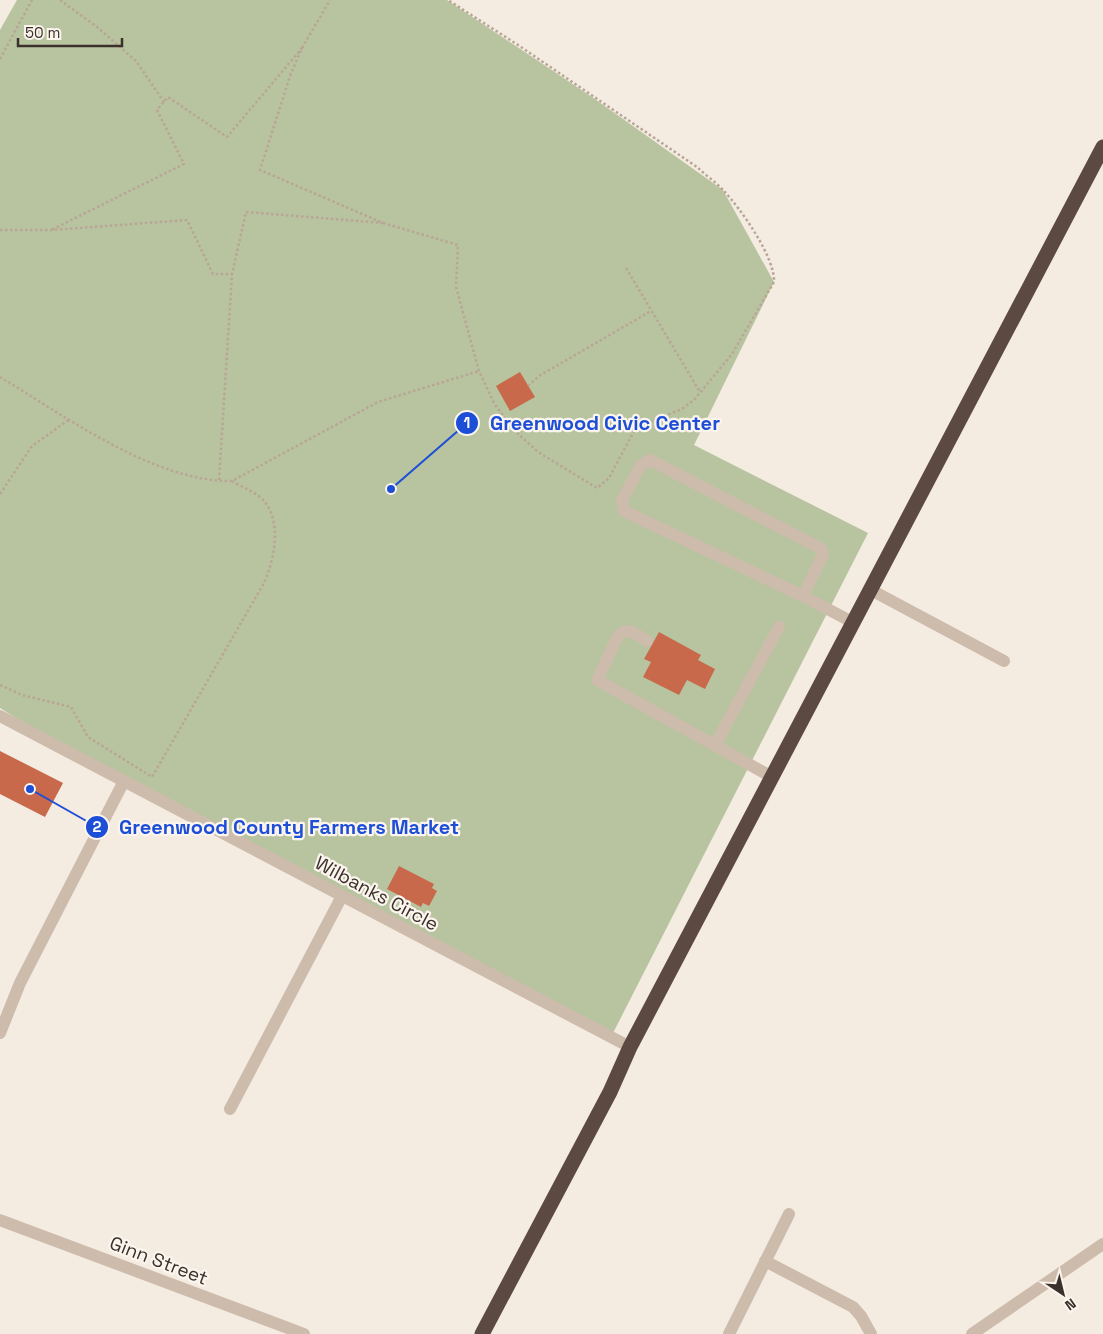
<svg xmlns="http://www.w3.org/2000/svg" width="1103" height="1334" font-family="'Space Grotesk',sans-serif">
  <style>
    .green { fill: #b8c4a0 }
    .building { fill: #c8694b }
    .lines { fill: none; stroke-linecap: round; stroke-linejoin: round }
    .path { stroke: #b9a596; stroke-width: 2.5; stroke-dasharray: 2.5 2.5; stroke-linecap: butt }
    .minor { stroke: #cdbbac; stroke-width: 12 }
    .highway { stroke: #5c4a42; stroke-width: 15 }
    .labels { text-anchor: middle; stroke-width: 4.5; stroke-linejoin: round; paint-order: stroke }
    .street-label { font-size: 19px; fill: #3b302b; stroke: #fbf5ee }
    .leader { fill: none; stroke: #1d4ed8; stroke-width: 2 }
    .callout-dot { fill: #1d4ed8; stroke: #fbf5ee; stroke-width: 2 }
    .mark-label { font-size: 15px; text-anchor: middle; font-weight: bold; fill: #fff }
    .callout-label { font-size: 20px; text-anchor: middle; font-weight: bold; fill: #1d4ed8; stroke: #fbf5ee; stroke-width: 4.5; stroke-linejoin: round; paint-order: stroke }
  </style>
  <rect width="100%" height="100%" fill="#f4ebe1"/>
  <path class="green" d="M 17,0 L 447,0 L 592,97 L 723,190 L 774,282 L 694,445 L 868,533 L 611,1037 L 75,755 L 0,708 L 0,30 Z"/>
  <path class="building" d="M 520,372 L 535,397 L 510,411 L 496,386 Z
    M 659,632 L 701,655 L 698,660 L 715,669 L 705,689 L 687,680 L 679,695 L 643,677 L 651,662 L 644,659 Z
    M 0,751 L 63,783 L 45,817 L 0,794 Z
    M 399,866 L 434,884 L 432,888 L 437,891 L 429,906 L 423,903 L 421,907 L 387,889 Z"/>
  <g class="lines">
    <path class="path" d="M 60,0 L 97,27 L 136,61 L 164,102
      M 302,48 L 330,0
      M 0,59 L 32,0
      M 383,223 L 458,245 L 456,287 L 479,371 L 494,403 L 512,428 L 538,452 L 597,488 L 609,478 L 633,433 L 642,425 L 682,409 L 694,400 L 732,354 L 774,282 C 775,257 741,209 723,190 C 716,182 705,175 697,167 L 518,45 L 448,0
      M 0,230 L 51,230 L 187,220 L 213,274 L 232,274 L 246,212 L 383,223 L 260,170 L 290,76 L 302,48 L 227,137 L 168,97 L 157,110 L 184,164 L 51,230
      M 626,268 L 700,392
      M 0,377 C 65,416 154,482 232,481 L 378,402 L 479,371
      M 528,386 L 539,376 L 651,311
      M 219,480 L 232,274
      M 0,494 L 32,446 L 70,419
      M 0,685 L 22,695 L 71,707 L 88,737 L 152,777 L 264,583 C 274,560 282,525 265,502 C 258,493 242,487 232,481"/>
    <path class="minor" d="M 871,590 L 1004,661
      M 803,596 L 823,554 L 820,548 L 650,460 L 641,465 L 622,500 L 624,511 L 803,596 L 854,623
      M 647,641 L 633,632 L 625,631 L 618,636 L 597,680 L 772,777
      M 0,716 L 630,1047
      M 715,745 L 779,627
      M 0,1033 L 20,983 L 124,781
      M 230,1109 L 342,896
      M 0,1220 L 304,1334
      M 765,1261 L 853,1307 L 861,1316 L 871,1334
      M 729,1334 L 789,1214
      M 972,1334 L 1103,1244"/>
    <path class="highway" d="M 482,1334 L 610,1092 L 630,1047 L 1103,147"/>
  </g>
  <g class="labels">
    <g class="street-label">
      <text transform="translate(377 893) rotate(28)" y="7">Wilbanks Circle</text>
      <text transform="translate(159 1260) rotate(21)" y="7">Ginn Street</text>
    </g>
  </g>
  <path class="leader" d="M391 489L467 423M30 789L97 827"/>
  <g class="callout-dot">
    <circle cx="391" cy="489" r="5"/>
    <circle cx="30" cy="789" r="5"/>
    <circle cx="467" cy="423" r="12"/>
    <circle cx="97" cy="827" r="12"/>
  </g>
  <g class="mark-label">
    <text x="467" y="428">1</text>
    <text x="97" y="832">2</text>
  </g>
  <g class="callout-label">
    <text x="605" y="430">Greenwood Civic Center</text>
    <text x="289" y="834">Greenwood County Farmers Market</text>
  </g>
  <g transform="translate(1063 1294) rotate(145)" stroke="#fbf5ee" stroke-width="4" paint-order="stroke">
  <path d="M0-4L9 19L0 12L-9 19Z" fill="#3b302b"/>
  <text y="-8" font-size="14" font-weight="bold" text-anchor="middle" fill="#3b302b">N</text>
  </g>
  <path d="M18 38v8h104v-8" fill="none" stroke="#3b302b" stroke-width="2.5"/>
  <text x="25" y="38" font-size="15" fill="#3b302b" stroke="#fbf5ee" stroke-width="4" paint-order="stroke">50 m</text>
</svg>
